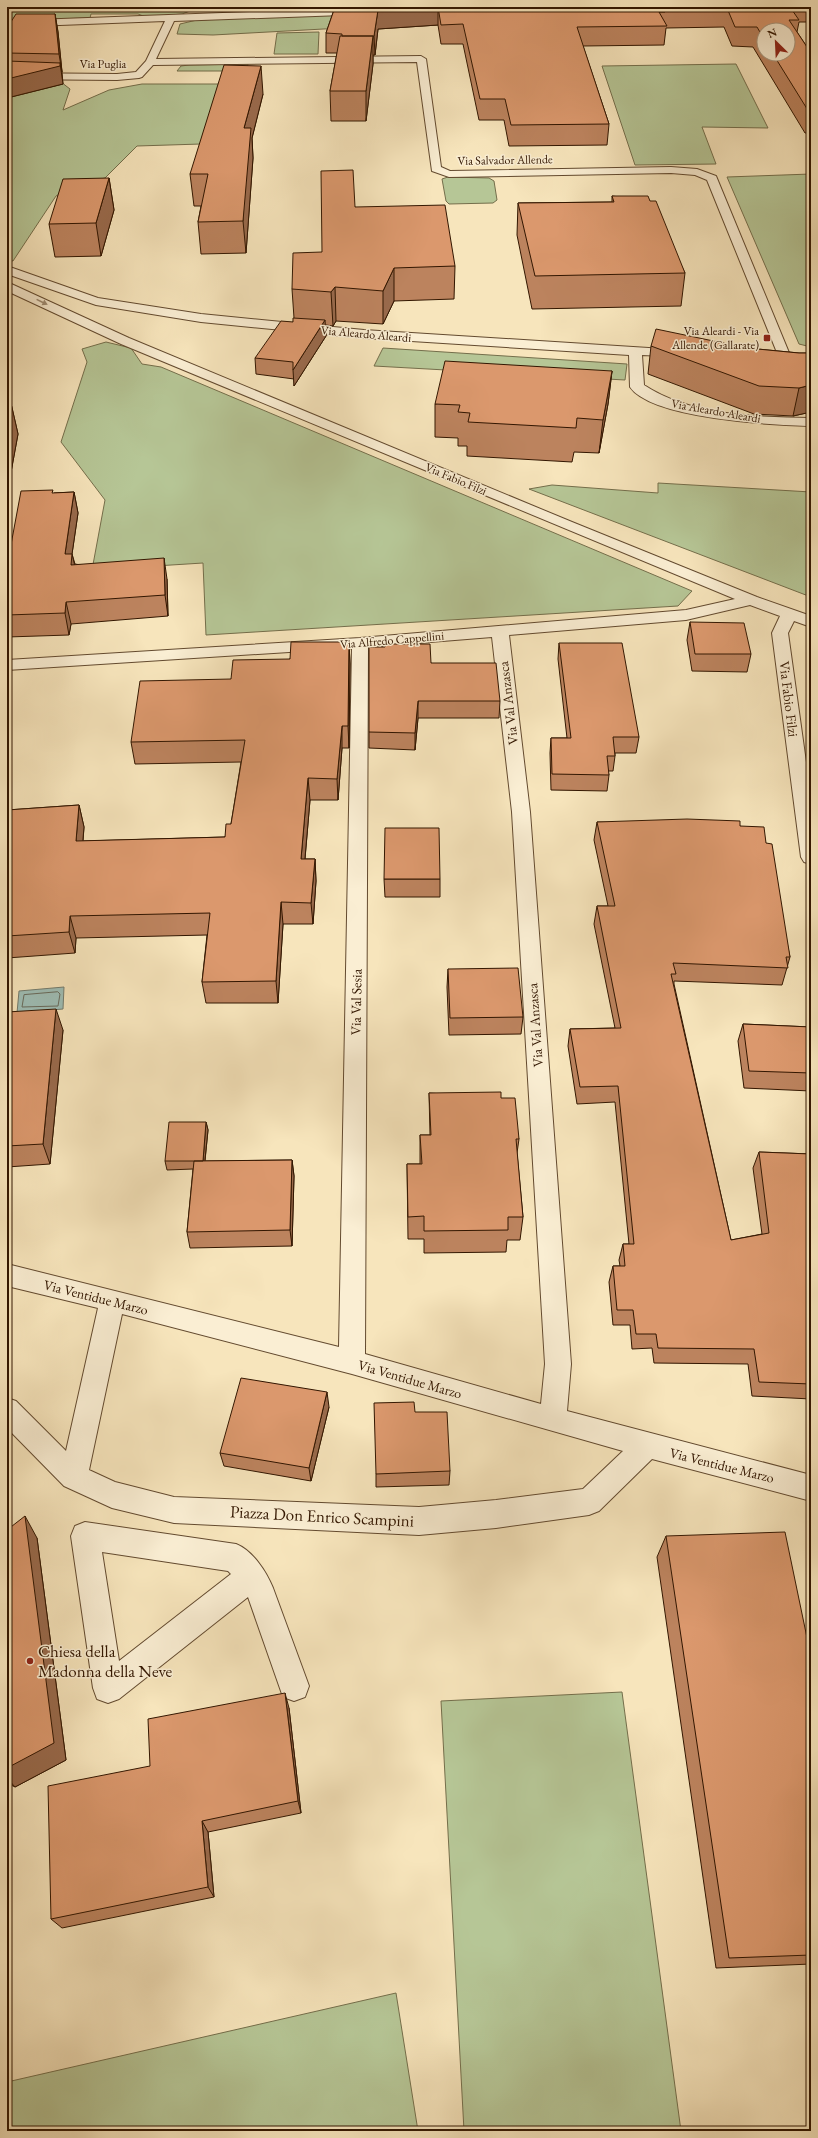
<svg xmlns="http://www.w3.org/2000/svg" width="818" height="2138" font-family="'EB Garamond',serif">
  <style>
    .green { fill: #b6c696; stroke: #746e4b }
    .water { fill: #9ebeb6; stroke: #737b6d }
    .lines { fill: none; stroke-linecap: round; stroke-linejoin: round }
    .shore { stroke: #686a5b; stroke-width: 1 }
    .street-casing { stroke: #634a2f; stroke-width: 2 }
    .street { fill: #faeed3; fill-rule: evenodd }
    .wall { fill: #bc835e; stroke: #321600; fill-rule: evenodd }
    .shaded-wall { fill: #996a4c; stroke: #321600 }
    .building { fill: #db986d; stroke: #321600 }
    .oneway { fill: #a08d74 }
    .poi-dot { fill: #8f2418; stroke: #faeed3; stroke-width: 1.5 }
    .labels { text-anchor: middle; stroke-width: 3; stroke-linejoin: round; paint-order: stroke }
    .far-street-label { font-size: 12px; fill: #321600; stroke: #faeed3 }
    .far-poi-label { font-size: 12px; fill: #321600; stroke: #faeed3; text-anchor: end }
    .street-label { font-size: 14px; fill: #321600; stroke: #faeed3 }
    .near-street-label { font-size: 17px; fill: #321600; stroke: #faeed3 }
    .near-poi-label { font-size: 17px; fill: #321600; stroke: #faeed3; text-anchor: start }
  </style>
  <rect width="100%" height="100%" fill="#f7e5bc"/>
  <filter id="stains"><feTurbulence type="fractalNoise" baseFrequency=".005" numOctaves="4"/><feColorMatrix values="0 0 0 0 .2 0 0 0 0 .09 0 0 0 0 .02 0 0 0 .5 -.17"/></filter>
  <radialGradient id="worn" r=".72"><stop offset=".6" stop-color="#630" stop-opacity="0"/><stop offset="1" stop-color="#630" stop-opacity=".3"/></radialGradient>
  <path class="green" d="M 7,7 L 191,7 L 193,10 L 182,14 L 146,17 L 138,14 L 91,14 L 90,18 L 7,20 Z
    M 338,14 L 342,28 L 213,35 L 177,34 L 180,24 L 197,20 Z
    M 319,32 L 318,54 L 274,54 L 277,33 Z
    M 248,64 L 245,75 L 236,71 L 177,71 L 181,66 L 189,65 Z
    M 736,64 L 768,128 L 702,127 L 716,164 L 635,165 L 602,66 Z
    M 57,79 L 70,89 L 63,110 L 109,90 L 142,84 L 221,84 L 201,144 L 137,146 L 105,178 L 77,185 L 56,196 L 13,261 L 7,260 L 7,119 L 9,97 Z
    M 811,174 L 811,347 L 799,344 L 727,177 Z
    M 448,177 L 489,178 L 494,181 L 497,200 L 493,203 L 449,204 L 446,201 L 442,179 Z
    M 106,342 L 131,348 L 142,364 L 161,367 L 692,591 L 678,606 L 206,635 L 203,563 L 92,570 L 105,500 L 61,442 L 87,362 L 82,349 Z
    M 383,348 L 627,364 L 625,380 L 374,366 Z
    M 658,483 L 811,492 L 811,597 L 529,489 L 552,485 L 658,493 Z
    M 622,1692 L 681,2131 L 464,2131 L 441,1701 Z
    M 396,1993 L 418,2131 L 7,2131 L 7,2082 Z"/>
  <path class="water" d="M 64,987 L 63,1009 L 17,1013 L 19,991 Z"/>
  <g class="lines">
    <path class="shore" d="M 58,992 L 60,994 L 58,1006 L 22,1007 L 24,995 Z"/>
    <g class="street-casing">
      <path id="street" d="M 389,7 L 384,12 L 370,14 L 174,21 L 156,59 L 421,56 L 426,59 L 441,167 L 450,171 L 671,167 L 697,169 L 716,176 L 792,360 L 791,363 L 786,364 L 780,360 L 707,180 L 695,175 L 671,173 L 449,177 L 432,171 L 417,62 L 153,65 L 142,77 L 139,78 L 117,80 L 7,79 L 7,73 L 117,74 L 136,72 L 146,61 L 165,21 L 7,27 L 7,21 Z
        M 7,266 L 98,298 L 201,314 L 364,330 L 680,350 L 685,351 L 686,354 L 685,357 L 642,355 L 644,385 C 691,416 756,417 811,418 L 811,426 C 773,425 652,419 630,387 L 629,355 L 364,338 L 201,322 L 96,305 L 7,274 Z
        M 7,282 L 129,338 L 572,522 L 757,597 L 811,616 L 811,627 L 794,621 L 788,633 L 811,798 L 811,864 L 804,862 L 801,857 L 772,633 L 780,616 L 750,605 L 686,620 L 509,635 L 530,812 L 571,1364 L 567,1411 L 811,1475 L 811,1501 L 652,1459 L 599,1511 L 589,1515 L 496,1528 L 419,1535 L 174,1523 L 112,1508 L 64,1486 L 7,1428 L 7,1398 L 16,1401 L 66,1451 L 98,1308 L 7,1286 L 7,1264 L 339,1347 L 352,648 L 7,670 L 7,660 L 360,638 L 686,610 L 735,599 L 121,344 L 7,291 ZM 492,637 L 512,812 L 545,1364 L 541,1404 L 365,1354 L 368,647 ZM 122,1314 L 352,1374 L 623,1451 L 583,1489 L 496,1500 L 419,1507 L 174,1497 L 115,1482 L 89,1470 Z
        M 85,1522 L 236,1544 C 253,1551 266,1571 273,1588 L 309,1686 L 305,1697 L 294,1701 L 283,1697 L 248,1597 L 119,1699 L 108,1703 L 97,1699 L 93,1688 L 71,1536 L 75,1526 ZM 102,1552 L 228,1571 L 231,1574 L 119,1661 Z"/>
    </g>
    <use href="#street" class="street"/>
  </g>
  <path class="wall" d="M 335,7 L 811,7 L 811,22 L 799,22 L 797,32 L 811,53 L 811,133 L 805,133 L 753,47 L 732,46 L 724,27 L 666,28 L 664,45 L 583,46 L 609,124 L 607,145 L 509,146 L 504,120 L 479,120 L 463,44 L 441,44 L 438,25 L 378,29 L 375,55 L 373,55 L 373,64 L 366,121 L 331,121 L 330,91 L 337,53 L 326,53 L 326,33 ZM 764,30 L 788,54 L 764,54 Z
    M 55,14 L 58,32 L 62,72 L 63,84 L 7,98 L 7,28 Z
    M 263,94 L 252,138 L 253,158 L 246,253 L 201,254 L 198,222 L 201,206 L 194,206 L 190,174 Z
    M 7,99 L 11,118 L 7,118 Z
    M 109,178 L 114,210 L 101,256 L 55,257 L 49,224 Z
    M 612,196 L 650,201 L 685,273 L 681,306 L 532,309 L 517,235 L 518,203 L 612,202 Z
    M 355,207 L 455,266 L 454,299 L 394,301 L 383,324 L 336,321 L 333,326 L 326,325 L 326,336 L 294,386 L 294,379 L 256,374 L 255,358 L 293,322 L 294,318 L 292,289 L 322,252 Z
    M 651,346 L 747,348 L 799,353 L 811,353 L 811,412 L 793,416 L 754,414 L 648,374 Z
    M 612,371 L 608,404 L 599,453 L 574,452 L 572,462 L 467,456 L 467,446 L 458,446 L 458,438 L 435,437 L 435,404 Z
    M 7,399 L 10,399 L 18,434 L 9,483 L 7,483 Z
    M 74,492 L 78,513 L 72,554 L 75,564 L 167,579 L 168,616 L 71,624 L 69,635 L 7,637 L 7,550 L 10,550 L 54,493 Z
    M 690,622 L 751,654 L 747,672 L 692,671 L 687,640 Z
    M 349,642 L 350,664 L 349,748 L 342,748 L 338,800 L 310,800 L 305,859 L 315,859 L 316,881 L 313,924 L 283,924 L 278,1003 L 206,1003 L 202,982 L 207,935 L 76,938 L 75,953 L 7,958 L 7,810 L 79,805 L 84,827 L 83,841 L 225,837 L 231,824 L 241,762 L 135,764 L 131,742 L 231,679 L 290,659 Z
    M 559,643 L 639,737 L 636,753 L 615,753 L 615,756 L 613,771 L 608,771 L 609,775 L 607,791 L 551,790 L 550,753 L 551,738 L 567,738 L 558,659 Z
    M 431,663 L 500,701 L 499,718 L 418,718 L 415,750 L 369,748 L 369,732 Z
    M 597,822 L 740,826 L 766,843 L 790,957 L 782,985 L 674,981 L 674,984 L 731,1240 L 762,1234 L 753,1168 L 759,1152 L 811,1154 L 811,1399 L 752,1396 L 748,1364 L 654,1363 L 652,1348 L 632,1349 L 630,1325 L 613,1325 L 609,1282 L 613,1266 L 620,1266 L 619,1260 L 623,1244 L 629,1244 L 615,1102 L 577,1104 L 568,1046 L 570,1029 L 615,1028 L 594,924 L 597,906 L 608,906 L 594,840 Z
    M 384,879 L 440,879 L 440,897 L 385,897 Z
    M 448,969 L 523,1017 L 521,1034 L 449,1035 L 447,987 Z
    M 7,1012 L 63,1030 L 50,1164 L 7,1167 Z
    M 743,1024 L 811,1027 L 811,1091 L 744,1088 L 738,1041 Z
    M 429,1093 L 501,1098 L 519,1139 L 517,1153 L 523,1217 L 520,1240 L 507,1240 L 506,1252 L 424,1253 L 424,1239 L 408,1239 L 407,1164 L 420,1164 L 420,1135 L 430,1135 Z
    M 206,1122 L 208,1130 L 205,1161 L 292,1160 L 294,1176 L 292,1246 L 190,1248 L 187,1232 L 193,1169 L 167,1170 L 165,1161 Z
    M 329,1407 L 311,1481 L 224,1466 L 220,1453 Z
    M 415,1412 L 450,1471 L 449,1485 L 376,1487 L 376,1474 Z
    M 7,1530 L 37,1538 L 66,1760 L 15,1787 L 7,1783 Z
    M 666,1536 L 811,1657 L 811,1964 L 716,1968 L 657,1557 Z
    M 289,1708 L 301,1813 L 208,1832 L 214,1897 L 62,1928 L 51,1919 L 150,1766 Z"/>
  <path class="shaded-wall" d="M 214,7 L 239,7 L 214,9 Z
    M 420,7 L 438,7 L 438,25 L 378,29 L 375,55 L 374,36 L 378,10 Z
    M 55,14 L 58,32 L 62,72 L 59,54 Z
    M 373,36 L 373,64 L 366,121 L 366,91 Z
    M 60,63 L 63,84 L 7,98 L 7,79 Z
    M 261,66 L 263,94 L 252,138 L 253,158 L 246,253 L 243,221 L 244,128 Z
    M 109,178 L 114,210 L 101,256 L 96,223 Z
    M 394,268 L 394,301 L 383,324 L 383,291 Z
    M 335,287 L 336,321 L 333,326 L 331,292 Z
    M 325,320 L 326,336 L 294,386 L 293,370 Z
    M 612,371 L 608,404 L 599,453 L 603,420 Z
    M 811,385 L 811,412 L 793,416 L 799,388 Z
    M 10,399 L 18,434 L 9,483 L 7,476 L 7,415 Z
    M 74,492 L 78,513 L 72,554 L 77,575 L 65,554 Z
    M 164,558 L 167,579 L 168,616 L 165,595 Z
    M 66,602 L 71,624 L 69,635 L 65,613 Z
    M 349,642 L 350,664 L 349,748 L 348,726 Z
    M 418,701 L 418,718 L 415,750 L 415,733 Z
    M 342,726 L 342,748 L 338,800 L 337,779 Z
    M 308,778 L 310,800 L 303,881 L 301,859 Z
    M 79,805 L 84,827 L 81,863 L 76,841 Z
    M 315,859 L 316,881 L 313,924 L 311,903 Z
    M 281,902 L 283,924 L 278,1003 L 276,981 Z
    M 70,916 L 76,938 L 75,953 L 69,932 Z
    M 56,1009 L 63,1030 L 50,1164 L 43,1144 Z
    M 206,1122 L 208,1130 L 204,1169 L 203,1161 Z
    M 292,1160 L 294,1176 L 292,1246 L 290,1230 Z
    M 327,1392 L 329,1407 L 311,1481 L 309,1468 Z
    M 25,1516 L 37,1538 L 66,1760 L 15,1787 L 7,1778 L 7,1768 Z
    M 285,1693 L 289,1708 L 301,1813 L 298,1801 Z
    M 202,1821 L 208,1832 L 214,1897 L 208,1887 Z"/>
  <path class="building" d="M 335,7 L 420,7 L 378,10 L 374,36 L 342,36 L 342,34 L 326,33 Z
    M 438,7 L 790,7 L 799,20 L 789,20 L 811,53 L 811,112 L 809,112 L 773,54 L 788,54 L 788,30 L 764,30 L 764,39 L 757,27 L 735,27 L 727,8 L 664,9 L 665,12 L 659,12 L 667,26 L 577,27 L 609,124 L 511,125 L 505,99 L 480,99 L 463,24 L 441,25 Z
    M 16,14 L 55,14 L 59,54 L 7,53 L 7,28 Z
    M 340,36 L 373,36 L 366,91 L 330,91 Z
    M 7,61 L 60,63 L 60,66 L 7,79 Z
    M 224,65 L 261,66 L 244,128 L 251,128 L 243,221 L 198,222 L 208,174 L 190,174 Z
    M 353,170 L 355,207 L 445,205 L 455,266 L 394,268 L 383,291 L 335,287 L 331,292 L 292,289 L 293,253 L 322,252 L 321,171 Z
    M 109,178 L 96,223 L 49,224 L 63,179 Z
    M 612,196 L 648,196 L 650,201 L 656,201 L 685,273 L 535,276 L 518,203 L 614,202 Z
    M 293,318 L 325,320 L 293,370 L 293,362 L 255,358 L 281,321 L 293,322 Z
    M 656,329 L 747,348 L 799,353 L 811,353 L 811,385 L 799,388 L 759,386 L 651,346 Z
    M 445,361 L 612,371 L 603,420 L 577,418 L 576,428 L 468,422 L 470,413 L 458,412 L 460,405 L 435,404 Z
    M 7,399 L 10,399 L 7,415 Z
    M 53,490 L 52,493 L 74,492 L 65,554 L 72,554 L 71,565 L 164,558 L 165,595 L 66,602 L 65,613 L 7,615 L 7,550 L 10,550 L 21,491 Z
    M 690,622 L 744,623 L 751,654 L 695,654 Z
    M 291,642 L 349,642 L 348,726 L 342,726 L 337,779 L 308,778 L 301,859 L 315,859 L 311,903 L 281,902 L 276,981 L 202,982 L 210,913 L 70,916 L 69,932 L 7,936 L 7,810 L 79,805 L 76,841 L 225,837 L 226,824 L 231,824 L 245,740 L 131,742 L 140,681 L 231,679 L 233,660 L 290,659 Z
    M 559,643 L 622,643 L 639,737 L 613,737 L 615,756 L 607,756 L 609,775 L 552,774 L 551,738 L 571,738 Z
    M 385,644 L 430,644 L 431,663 L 496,663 L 500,701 L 418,701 L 415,733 L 369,732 L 369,647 L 385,647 Z
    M 687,819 L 740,821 L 740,826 L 764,827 L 766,843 L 772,844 L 790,957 L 786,957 L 788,968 L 673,963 L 676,974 L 671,974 L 731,1240 L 769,1233 L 759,1152 L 811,1154 L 811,1384 L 759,1382 L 754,1349 L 658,1348 L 656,1334 L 636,1334 L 633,1310 L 617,1310 L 613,1266 L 625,1266 L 623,1244 L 634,1244 L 618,1086 L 580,1087 L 570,1029 L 621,1028 L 597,906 L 615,906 L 597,822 Z
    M 385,828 L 439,828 L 440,879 L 384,879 Z
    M 518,968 L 523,1017 L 450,1018 L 448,969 Z
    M 56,1009 L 43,1144 L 7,1146 L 7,1012 Z
    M 743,1024 L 811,1027 L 811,1073 L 749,1071 Z
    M 501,1092 L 501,1098 L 515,1098 L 519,1139 L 516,1139 L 523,1217 L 508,1217 L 508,1230 L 424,1231 L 424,1216 L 408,1217 L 407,1164 L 422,1164 L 420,1135 L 431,1135 L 429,1093 Z
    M 169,1122 L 206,1122 L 203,1161 L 165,1161 Z
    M 292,1160 L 290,1230 L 187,1232 L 194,1161 Z
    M 241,1378 L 327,1392 L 309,1468 L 220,1453 Z
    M 414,1402 L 415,1412 L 447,1412 L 450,1471 L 376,1474 L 374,1403 Z
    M 25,1516 L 54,1743 L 7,1768 L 7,1530 Z
    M 785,1532 L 811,1657 L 811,1955 L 729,1958 L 666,1536 Z
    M 285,1693 L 298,1801 L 202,1821 L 208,1887 L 51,1919 L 48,1786 L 150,1766 L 148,1719 Z"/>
  <defs><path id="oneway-solid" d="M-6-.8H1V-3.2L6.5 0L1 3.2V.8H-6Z"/></defs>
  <use class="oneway" href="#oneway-solid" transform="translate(42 302) rotate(26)"/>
  <g class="poi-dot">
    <rect x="763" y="334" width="8" height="8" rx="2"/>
    <circle cx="30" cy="1661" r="4"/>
  </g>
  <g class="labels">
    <g class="far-street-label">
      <text x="103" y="68">Via Puglia</text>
      <text transform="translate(505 160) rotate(-1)" y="4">Via Salvador Allende</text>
      <text transform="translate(366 334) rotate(5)" y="4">Via Aleardo Aleardi</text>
      <text transform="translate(716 411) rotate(10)" y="4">Via Aleardo Aleardi</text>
      <text transform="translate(456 479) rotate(23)" y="4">Via Fabio Filzi</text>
      <text transform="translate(392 640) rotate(-5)" y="4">Via Alfredo Cappellini</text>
    </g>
    <g class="far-poi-label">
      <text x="759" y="335">Via Aleardi - Via<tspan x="759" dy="14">Allende (Gallarate)</tspan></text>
    </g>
    <g class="street-label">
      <text transform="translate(789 699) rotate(83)" y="5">Via Fabio Filzi</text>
      <text transform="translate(508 703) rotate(-97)" y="5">Via Val Anzasca</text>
      <text transform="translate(356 1002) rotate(-89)" y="5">Via Val Sesia</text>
      <text transform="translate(535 1025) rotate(-94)" y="5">Via Val Anzasca</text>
      <text transform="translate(96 1297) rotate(14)" y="5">Via Ventidue Marzo</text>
      <text transform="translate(410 1379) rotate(16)" y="5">Via Ventidue Marzo</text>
      <text transform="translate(722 1465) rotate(14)" y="5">Via Ventidue Marzo</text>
    </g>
    <g class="near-street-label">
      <text transform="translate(322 1516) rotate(3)" y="6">Piazza Don Enrico Scampini</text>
    </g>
    <g class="near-poi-label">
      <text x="38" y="1657">Chiesa della<tspan x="38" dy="20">Madonna della Neve</tspan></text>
    </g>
  </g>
  <rect width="818" height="2138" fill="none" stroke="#f7e5bc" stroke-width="24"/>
  <rect x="8" y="8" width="802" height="2122" fill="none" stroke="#321600" stroke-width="2"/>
  <rect x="12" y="12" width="794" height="2114" fill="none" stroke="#321600"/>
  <g transform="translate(776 42) rotate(336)"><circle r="19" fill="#faeed3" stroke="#aa987f"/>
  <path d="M0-3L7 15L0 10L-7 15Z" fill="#8f2418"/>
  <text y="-6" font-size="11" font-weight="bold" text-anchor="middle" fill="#321600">N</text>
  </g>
  <rect width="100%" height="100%" filter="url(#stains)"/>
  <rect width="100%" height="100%" fill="url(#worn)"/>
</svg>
